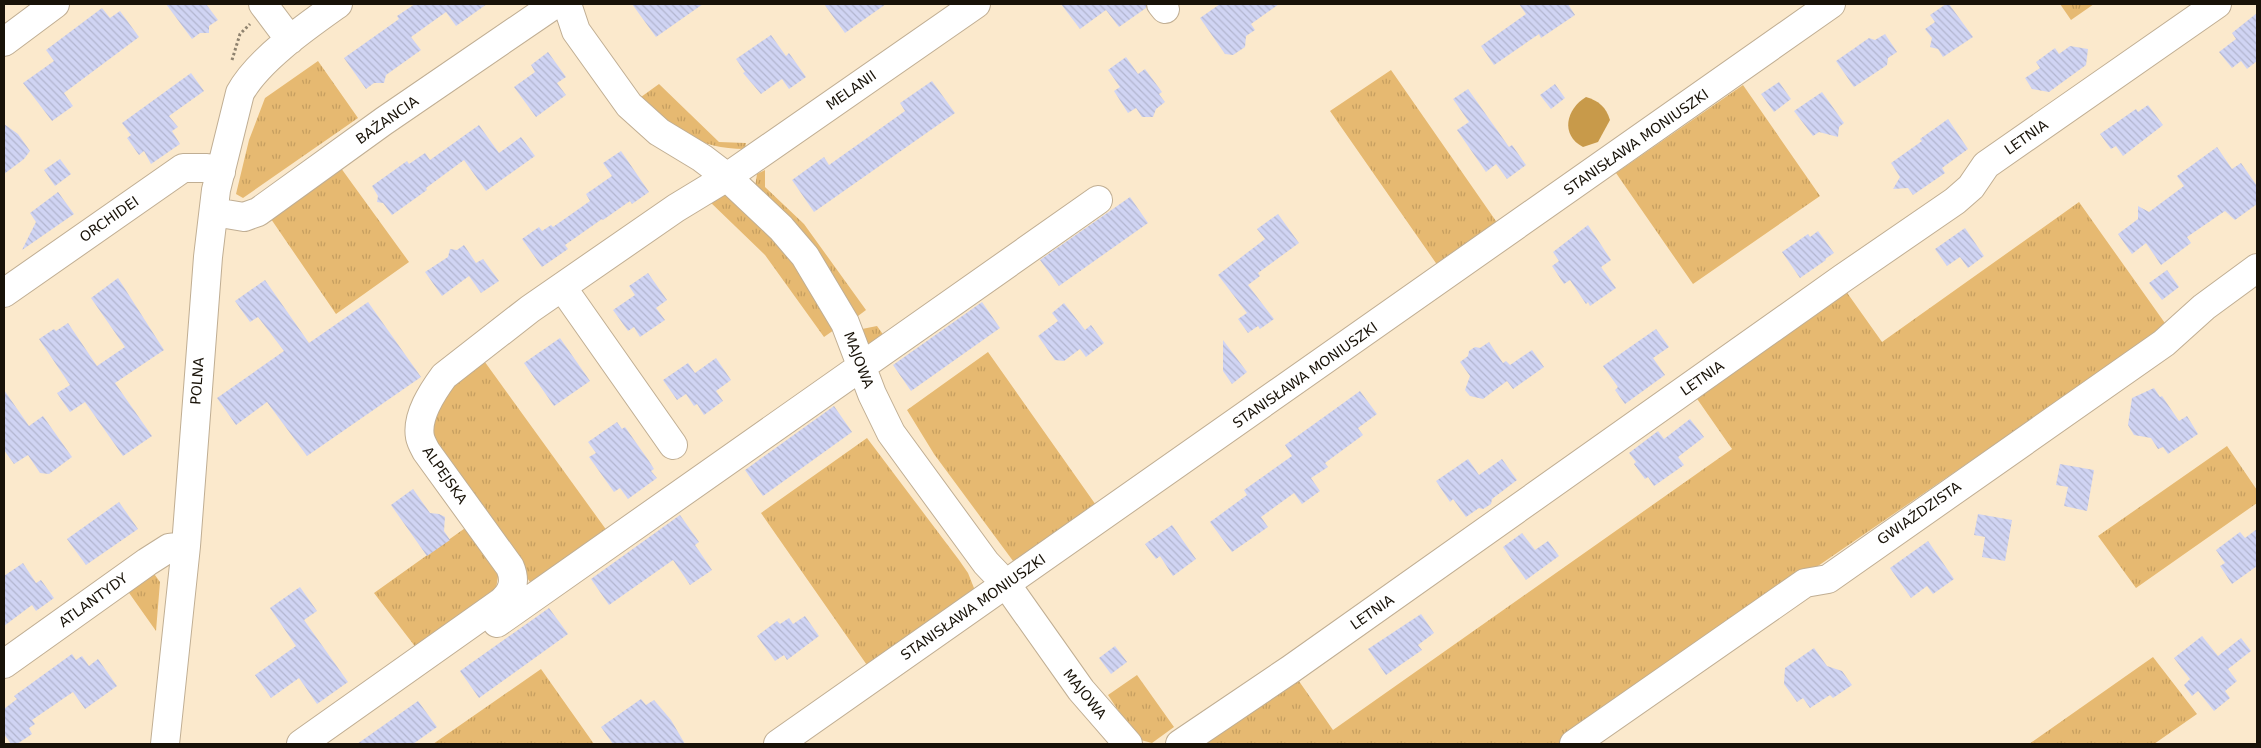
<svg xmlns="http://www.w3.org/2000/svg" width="2261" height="748" font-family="'DejaVu Sans',sans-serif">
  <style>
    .grass { fill: url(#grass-tufts) }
    .water { fill: #c89a4a }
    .building { fill: url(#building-back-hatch) }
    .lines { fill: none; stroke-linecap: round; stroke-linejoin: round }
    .minor-casing { stroke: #c0ae93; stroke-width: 30 }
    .path { stroke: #8e826e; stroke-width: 3; stroke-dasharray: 2.5 2.5; stroke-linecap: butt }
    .minor { stroke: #fff; stroke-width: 28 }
    .labels { text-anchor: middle; stroke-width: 4; stroke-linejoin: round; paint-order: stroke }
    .street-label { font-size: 14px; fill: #181208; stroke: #fff }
  </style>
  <defs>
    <pattern id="grass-tufts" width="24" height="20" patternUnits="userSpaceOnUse" patternTransform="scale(1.25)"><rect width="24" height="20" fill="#e6b971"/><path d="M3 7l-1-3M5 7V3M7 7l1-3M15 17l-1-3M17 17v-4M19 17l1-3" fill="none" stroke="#c59e60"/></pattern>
    <pattern id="building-back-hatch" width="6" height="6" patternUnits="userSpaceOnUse" patternTransform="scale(1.25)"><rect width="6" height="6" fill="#d0d4f3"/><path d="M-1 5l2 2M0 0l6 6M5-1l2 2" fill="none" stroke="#b2b5cf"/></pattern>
  </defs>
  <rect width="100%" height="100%" fill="#fbe9cc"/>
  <path class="grass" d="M 2060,4 L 2094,4 L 2071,20 Z
    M 318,61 L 358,118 L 243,198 L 236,194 L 249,140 L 265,98 Z
    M 1391,70 L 1498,224 L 1438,266 L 1330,111 Z
    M 659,84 L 719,142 L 746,143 L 745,149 C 698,149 673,129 641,97 Z
    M 1743,85 L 1820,196 L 1693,284 L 1616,173 Z
    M 338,164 L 409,262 L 336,314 L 271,219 Z
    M 765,170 L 765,187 L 804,224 L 866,310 L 858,316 L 850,313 L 755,187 L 757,174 Z
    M 721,193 C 738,196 787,251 798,266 C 813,284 822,309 834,330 L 824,337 L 765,255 L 707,199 Z
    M 2079,202 L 2167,326 L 1559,744 L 1195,744 L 1294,674 L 1333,730 L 1732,449 L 1693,393 L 1843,287 L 1882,342 Z
    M 877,326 L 887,340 L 870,351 L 859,335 L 862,329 Z
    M 988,352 L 1098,508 L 1016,565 L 934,454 L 907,410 Z
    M 482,358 L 610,535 L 535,589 L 428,439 L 447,384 Z
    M 867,438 L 959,560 L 968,573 L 976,593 L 869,668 L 761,513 Z
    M 2227,446 L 2257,490 L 2257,503 L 2136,588 L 2098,536 Z
    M 468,526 L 499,570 L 495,595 L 417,649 L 374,593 Z
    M 152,571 L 160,582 L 156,631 L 127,590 Z
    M 2153,657 L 2197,714 L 2154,744 L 2029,744 Z
    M 541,669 L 594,744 L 433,744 Z
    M 1137,675 L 1174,727 L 1152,743 L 1137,739 L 1108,695 Z"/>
  <path class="water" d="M 1586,97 C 1599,101 1606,107 1610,120 L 1598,142 L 1583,147 C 1560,135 1566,109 1586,97 Z"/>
  <path class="building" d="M 166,4 L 206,4 L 218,20 L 209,26 L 209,33 L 200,33 L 192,39 Z
    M 415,4 L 487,4 L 456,26 L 446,12 L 411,37 L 421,50 L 386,75 L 384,83 L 374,83 L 366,89 L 344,58 L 399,19 L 397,16 Z
    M 632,4 L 703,4 L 656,37 Z
    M 824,4 L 886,4 L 845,33 Z
    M 1061,4 L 1146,4 L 1146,8 L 1119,27 L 1106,10 L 1080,29 Z
    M 1220,4 L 1279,4 L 1251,24 L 1255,30 L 1246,36 L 1245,47 L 1233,55 L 1225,54 L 1200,18 Z
    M 1519,4 L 1568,4 L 1575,15 L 1541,38 L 1539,34 L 1494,65 L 1481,46 L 1526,14 Z
    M 1946,4 L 1949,4 L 1973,37 L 1943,57 L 1938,49 L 1930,47 L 1932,38 L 1925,29 L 1935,22 L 1930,15 Z
    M 102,8 L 110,18 L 120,11 L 139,37 L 64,93 L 73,106 L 52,121 L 23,83 L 54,61 L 46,50 Z
    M 2257,13 L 2257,61 L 2247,69 L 2241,61 L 2232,68 L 2219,52 L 2236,39 L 2232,33 Z
    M 1885,34 L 1897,52 L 1888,58 L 1887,65 L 1854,87 L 1836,61 L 1869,38 L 1875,40 Z
    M 771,35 L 786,56 L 789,53 L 806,77 L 789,89 L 782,79 L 761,94 L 743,73 L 745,72 L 736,59 Z
    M 2070,46 L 2088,49 L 2086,65 L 2049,92 L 2032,89 L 2025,78 L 2040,68 L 2036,62 L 2055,48 L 2059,54 Z
    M 548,52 L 566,77 L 557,83 L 566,95 L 536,117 L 514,87 L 535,72 L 531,65 Z
    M 1126,57 L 1138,74 L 1145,69 L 1162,92 L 1159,94 L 1165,102 L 1156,109 L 1153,117 L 1142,117 L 1136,108 L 1128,113 L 1114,91 L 1120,87 L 1108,70 Z
    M 191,73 L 204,91 L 169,116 L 178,127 L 172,131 L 180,144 L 151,164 L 144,151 L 139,155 L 127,138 L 131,135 L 122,123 Z
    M 932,81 L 955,113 L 814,212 L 792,180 L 824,157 L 829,165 L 905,111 L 900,103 Z
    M 1779,82 L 1791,99 L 1774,112 L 1761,94 Z
    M 1555,84 L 1565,98 L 1551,109 L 1540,95 Z
    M 1468,89 L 1509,147 L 1512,145 L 1526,165 L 1507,179 L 1496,164 L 1486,172 L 1457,130 L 1469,122 L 1453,99 Z
    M 1822,92 L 1844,123 L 1839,127 L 1838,137 L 1819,132 L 1813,136 L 1794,111 Z
    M 2148,105 L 2163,125 L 2123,156 L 2116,146 L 2111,149 L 2100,134 L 2136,109 L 2138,112 Z
    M 1948,119 L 1968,149 L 1942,168 L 1945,173 L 1913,195 L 1908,188 L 1893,189 L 1900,177 L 1891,163 L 1922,141 L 1920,139 Z
    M 4,124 L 18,134 L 30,151 L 24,159 L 4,174 Z
    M 479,125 L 499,153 L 521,137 L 535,156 L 486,191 L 464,160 L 426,188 L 427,190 L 392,215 L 383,203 L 377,202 L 378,196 L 372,186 L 407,161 L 409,164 L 425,153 L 430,160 Z
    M 2217,147 L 2232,169 L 2241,163 L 2257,186 L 2257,204 L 2235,220 L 2225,211 L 2187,237 L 2191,243 L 2161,265 L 2146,243 L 2132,254 L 2118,234 L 2138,219 L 2138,206 L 2149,212 L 2184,186 L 2177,176 Z
    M 621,151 L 649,192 L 632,204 L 630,201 L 603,220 L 602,219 L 565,245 L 568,249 L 542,267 L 522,239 L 539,227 L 542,231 L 551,225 L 553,227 L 590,201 L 586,194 L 612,176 L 603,163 Z
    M 60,159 L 71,174 L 55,186 L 44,170 Z
    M 58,192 L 74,214 L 22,250 L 36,222 L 30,213 Z
    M 1130,197 L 1148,223 L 1059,286 L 1040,260 Z
    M 1278,214 L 1299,243 L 1258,273 L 1260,276 L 1248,285 L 1274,319 L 1260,329 L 1258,326 L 1248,333 L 1238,319 L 1247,313 L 1218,275 L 1265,239 L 1257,229 Z
    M 1588,225 L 1611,260 L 1601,267 L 1616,288 L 1590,306 L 1588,302 L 1586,304 L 1570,280 L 1564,284 L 1552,266 L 1559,261 L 1553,252 Z
    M 1965,228 L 1984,256 L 1968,268 L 1960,257 L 1947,266 L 1935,249 Z
    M 1818,231 L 1834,253 L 1825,259 L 1826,260 L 1800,278 L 1782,252 L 1808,234 L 1810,237 Z
    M 464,245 L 476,263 L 483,259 L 499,281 L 481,293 L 469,276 L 442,296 L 425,272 L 448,257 L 450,249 L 457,250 Z
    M 2167,270 L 2179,287 L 2162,300 L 2149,283 Z
    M 648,273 L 667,300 L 656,308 L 665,320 L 640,337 L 634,327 L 628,331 L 613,310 L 635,295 L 629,286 Z
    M 118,278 L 164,350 L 115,383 L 152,436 L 123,456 L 85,402 L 70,412 L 57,393 L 70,385 L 39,339 L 54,329 L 56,331 L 68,323 L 97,366 L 125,347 L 91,298 Z
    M 265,280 L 309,343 L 368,302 L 421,377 L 307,456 L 267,402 L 236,425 L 217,398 L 284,351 L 258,317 L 250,322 L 235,301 Z
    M 982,302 L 1000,328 L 911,391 L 893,365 Z
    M 1064,303 L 1085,330 L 1091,325 L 1104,343 L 1086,357 L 1080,349 L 1064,361 L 1055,360 L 1038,336 L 1058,321 L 1052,313 Z
    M 1656,329 L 1669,347 L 1653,358 L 1665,375 L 1625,404 L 1615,390 L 1618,387 L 1603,366 Z
    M 560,338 L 590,381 L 554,406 L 524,363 Z
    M 1223,340 L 1247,372 L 1232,384 L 1223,371 Z
    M 1489,342 L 1503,363 L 1506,361 L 1510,365 L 1532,350 L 1544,367 L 1513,389 L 1507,381 L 1483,399 L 1470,396 L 1465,390 L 1470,376 L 1460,362 L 1468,356 L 1469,351 L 1475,347 L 1480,348 Z
    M 716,358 L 731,380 L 716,391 L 723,401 L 704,415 L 697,404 L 694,406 L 686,394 L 677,400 L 663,380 L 688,363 L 695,373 Z
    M 2154,388 L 2160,397 L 2162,396 L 2179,421 L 2187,416 L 2198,434 L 2168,454 L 2163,447 L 2158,449 L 2151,438 L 2134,435 L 2128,425 L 2132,398 Z
    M 4,390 L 29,426 L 43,416 L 72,457 L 49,474 L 40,473 L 28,455 L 14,464 L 4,450 Z
    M 1360,391 L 1377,414 L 1358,428 L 1363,435 L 1325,463 L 1328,467 L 1311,478 L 1320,491 L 1302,504 L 1294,493 L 1261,517 L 1268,527 L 1232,552 L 1210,522 L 1247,495 L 1244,490 L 1292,456 L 1285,445 Z
    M 834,406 L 852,432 L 763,496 L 745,470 Z
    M 1690,419 L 1704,437 L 1678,457 L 1684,465 L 1654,486 L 1648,477 L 1645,479 L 1634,464 L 1636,462 L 1629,453 L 1658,431 L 1664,439 Z
    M 617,422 L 622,429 L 625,427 L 649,461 L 654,469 L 651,471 L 657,478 L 628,499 L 620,488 L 614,492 L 589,457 L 596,453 L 588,442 Z
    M 1468,459 L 1479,475 L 1502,459 L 1517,480 L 1492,499 L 1491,504 L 1483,509 L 1479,508 L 1466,517 L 1453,499 L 1450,502 L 1436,481 Z
    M 2060,464 L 2094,470 L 2087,511 L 2064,506 L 2068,487 L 2056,485 Z
    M 413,489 L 430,513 L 439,514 L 445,517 L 444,531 L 450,540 L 427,556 L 391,505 Z
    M 119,502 L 138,529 L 86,565 L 67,539 Z
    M 1978,514 L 2012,520 L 2005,561 L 1982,557 L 1985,537 L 1974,535 Z
    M 680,515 L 699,542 L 695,545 L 712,570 L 690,585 L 673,560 L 609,605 L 591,579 Z
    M 1172,525 L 1196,559 L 1173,576 L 1160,556 L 1156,559 L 1145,544 Z
    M 2257,529 L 2257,566 L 2232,584 L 2220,566 L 2225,563 L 2216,550 L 2240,532 L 2245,538 Z
    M 1522,533 L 1535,550 L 1548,541 L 1559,556 L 1526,580 L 1503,547 Z
    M 1928,541 L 1954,579 L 1933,594 L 1927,586 L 1911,598 L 1890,568 Z
    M 23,563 L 36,583 L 41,580 L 54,598 L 36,611 L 32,605 L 4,626 L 4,576 Z
    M 300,587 L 317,611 L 304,620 L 348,682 L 317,704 L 299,678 L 271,698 L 255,675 L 296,646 L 270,608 Z
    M 549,608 L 568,634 L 479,698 L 460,671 Z
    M 1421,614 L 1434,633 L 1418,645 L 1422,650 L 1386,675 L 1368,649 Z
    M 805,616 L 819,636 L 787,660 L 784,655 L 775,661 L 757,636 L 777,621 L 780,624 L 789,618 L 793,624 Z
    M 2202,636 L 2218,656 L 2241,638 L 2251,651 L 2228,669 L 2237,681 L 2225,691 L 2230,698 L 2214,711 L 2198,691 L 2192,696 L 2184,685 L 2190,679 L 2174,658 Z
    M 1115,646 L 1127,662 L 1111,674 L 1099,658 Z
    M 1814,648 L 1827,666 L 1842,671 L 1852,685 L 1833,698 L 1830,695 L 1810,708 L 1803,698 L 1797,702 L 1784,684 L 1785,668 Z
    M 72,654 L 76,660 L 82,656 L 89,666 L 98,659 L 117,686 L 85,709 L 73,692 L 32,720 L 35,724 L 29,728 L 32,734 L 17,744 L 11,744 L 4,734 L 4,709 L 17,699 L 14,696 Z
    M 641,699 L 646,705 L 654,700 L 671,720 L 685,744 L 613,744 L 601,727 Z
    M 418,701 L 437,727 L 413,744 L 357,744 Z"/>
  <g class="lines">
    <g class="minor-casing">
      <path id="minor" d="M 263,4 L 290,40
        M 567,4 L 576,31 L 629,105 L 659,132 L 702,158 L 727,177 L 781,228 L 805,256 L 845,323 L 872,394 L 891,433 L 986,563 L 1006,584 L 1081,690 L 1128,744
        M 1161,4 L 1165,9
        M 4,42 L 55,4
        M 214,212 L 244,217 L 258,212 L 384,121 L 555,4
        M 562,287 L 673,445
        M 4,293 L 183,168 L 207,168 L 221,172
        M 497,623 L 1098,200
        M 4,664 L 147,562 L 169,548 L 186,546
        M 165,744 L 186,546 L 208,257 L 216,190 L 240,93 C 258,60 307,26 338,4
        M 301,744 L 500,603 C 513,593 516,581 510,567 L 426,451 C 424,447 421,442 420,437 C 416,416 433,391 444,376 L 530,309 L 676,208 L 727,177 L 976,4
        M 778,744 L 1831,4
        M 1180,744 L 1291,669 L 1843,278 L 1955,201 L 1971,187 L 1986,165 L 2217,4
        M 1574,744 L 1805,583 L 1828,579 L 2164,343 L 2204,307 L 2257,268"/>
    </g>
    <path class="path" d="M 232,60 L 240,34 L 250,24"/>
    <use href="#minor" class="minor"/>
  </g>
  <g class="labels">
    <g class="street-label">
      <text transform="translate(851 90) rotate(-35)" y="5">MELANII</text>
      <text transform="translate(387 120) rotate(-35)" y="5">BAŻANCIA</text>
      <text transform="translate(2026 137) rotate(-35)" y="5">LETNIA</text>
      <text transform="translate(1636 142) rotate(-35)" y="5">STANISŁAWA MONIUSZKI</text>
      <text transform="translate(109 219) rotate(-35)" y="5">ORCHIDEI</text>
      <text transform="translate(859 360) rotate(69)" y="5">MAJOWA</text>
      <text transform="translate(1305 375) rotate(-35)" y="5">STANISŁAWA MONIUSZKI</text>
      <text transform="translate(1702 378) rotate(-35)" y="5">LETNIA</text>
      <text transform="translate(197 381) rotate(-86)" y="5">POLNA</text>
      <text transform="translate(445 475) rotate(55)" y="5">ALPEJSKA</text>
      <text transform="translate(1919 513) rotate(-35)" y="5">GWIAŹDZISTA</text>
      <text transform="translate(93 600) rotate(-36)" y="5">ATLANTYDY</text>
      <text transform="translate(973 607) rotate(-35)" y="5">STANISŁAWA MONIUSZKI</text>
      <text transform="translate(1372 612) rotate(-35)" y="5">LETNIA</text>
      <text transform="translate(1085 694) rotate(51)" y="5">MAJOWA</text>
    </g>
  </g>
  <rect width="2261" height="748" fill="none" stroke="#181208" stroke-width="10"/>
</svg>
